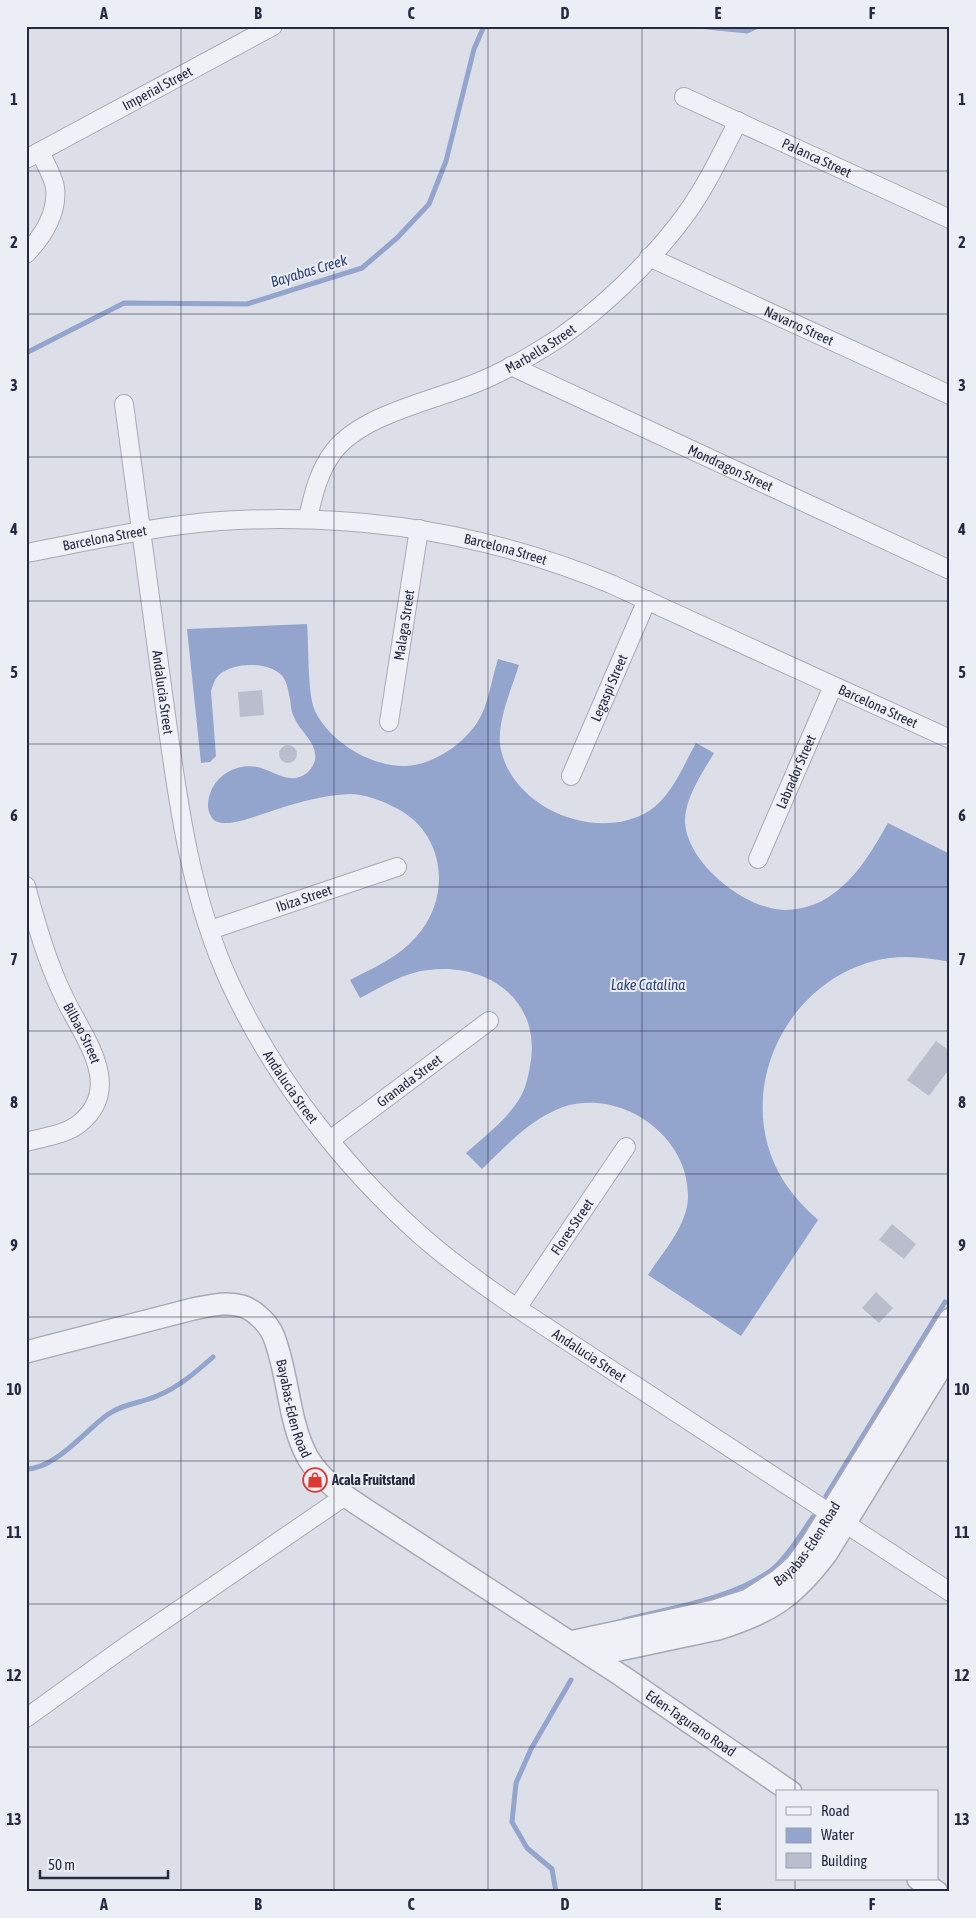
<svg xmlns="http://www.w3.org/2000/svg" width="976" height="1918" font-family="'Asap Condensed',sans-serif">
  <style>
    .water { fill: #93a4cd }
    .lines { fill: none; stroke-linecap: round; stroke-linejoin: round }
    .stream { stroke: #93a4cd; stroke-width: 5 }
    .building { fill: #b9bdcc }
    .minor-casing { stroke: #a6a9b6; stroke-width: 20 }
    .tertiary-casing { stroke: #a6a9b6; stroke-width: 24 }
    .minor { stroke: #f0f1f6; stroke-width: 18 }
    .tertiary { stroke: #f0f1f6; stroke-width: 21 }
    .grid { fill: none; stroke: #252a41; stroke-width: 1; stroke-opacity: 0.55 }
    .labels { text-anchor: middle; stroke-width: 4; stroke-linejoin: round; paint-order: stroke }
    .street-label { font-size: 14px; fill: #252a41; stroke: #eceef6 }
    .poi-label { font-size: 14px; font-weight: bold; fill: #252a41; stroke: #eceef6; text-anchor: start }
    .water-label { font-size: 15px; font-style: italic; fill: #2a3f79; stroke: #eceef6 }
    .neatline { fill: none; stroke: #252a41; stroke-width: 2 }
    .grid-label { font-size: 16px; text-anchor: middle; font-weight: bold; fill: #252a41 }
  </style>
  <rect width="100%" height="100%" fill="#dddfe8"/>
  <path class="water" d="M 307,624 C 309,645 307,693 315,711 C 330,742 371,767 406,766 C 431,765 459,747 474,727 C 488,710 491,681 498,659 L 519,665 C 512,688 495,725 501,750 C 514,809 597,843 649,811 C 672,796 683,766 696,743 L 714,753 C 703,772 686,796 685,819 C 684,861 745,910 785,910 C 797,910 812,906 822,901 C 854,883 870,854 888,823 L 950,854 L 950,962 C 925,957 899,954 874,961 C 782,985 732,1097 783,1180 C 793,1196 805,1208 818,1220 L 741,1336 L 648,1275 C 662,1253 687,1226 688,1198 C 690,1136 621,1088 563,1107 C 530,1119 506,1146 482,1169 L 466,1153 C 485,1136 508,1119 521,1096 C 527,1085 529,1072 531,1060 C 539,998 486,963 429,970 C 404,972 382,987 360,998 L 350,980 C 373,968 399,957 416,937 C 452,898 446,833 396,808 C 383,801 365,794 349,794 C 324,795 299,802 275,810 C 261,814 238,824 224,823 C 219,823 213,821 211,816 C 206,809 208,798 211,791 C 219,772 241,762 261,768 C 277,773 290,785 307,773 C 310,770 314,765 315,760 C 318,743 300,732 294,717 C 291,712 291,705 290,699 C 288,691 288,684 283,677 C 271,661 235,662 220,674 C 215,678 213,685 211,691 L 216,756 L 210,762 L 201,763 L 187,629 Z"/>
  <g class="lines">
    <path class="stream" d="M 698,26 L 747,31 L 758,26
      M 26,353 L 124,303 L 247,304 L 362,268 L 397,238 L 429,204 L 446,161 L 474,49 L 484,26
      M 26,1469 C 55,1469 85,1431 107,1415 C 122,1404 141,1403 157,1396 C 179,1387 196,1372 213,1357
      M 826,1496 L 945,1302
      M 624,1620 C 670,1608 734,1599 773,1569 C 789,1555 801,1534 813,1517
      M 556,1892 L 552,1869 L 527,1848 L 512,1822 L 516,1783 L 531,1749 L 571,1680"/>
  </g>
  <path class="building" d="M 262,690 L 264,715 L 240,717 L 238,692 Z
    M279 754a9 9 0 1 1 18 0a9 9 0 1 1-18 0Z
    M 936,1041 L 950,1051 L 950,1068 L 929,1096 L 907,1080 Z
    M 892,1224 L 916,1244 L 904,1259 L 879,1240 Z
    M 876,1292 L 893,1308 L 879,1323 L 862,1308 Z"/>
  <g class="lines">
    <g class="minor-casing">
      <g id="minor">
        <path id="s1" d="M 684,97 L 950,219"/>
        <path id="s2" d="M 26,159 L 273,26"/>
        <path d="M 26,254 C 43,236 58,214 55,188 C 54,178 44,161 40,152"/>
        <path id="s3" d="M 649,257 L 950,395"/>
        <path id="s4" d="M 511,366 L 950,570"/>
        <path id="s5" d="M 124,404 C 137,498 149,592 162,686 C 176,786 187,890 230,983 C 273,1076 342,1165 418,1233 C 449,1261 483,1285 517,1308 L 950,1592"/>
        <path id="s6" d="M 308,518 C 313,495 319,470 334,451 C 363,414 432,401 476,383 C 504,372 533,355 559,338 C 600,310 646,266 677,226 C 702,195 720,157 738,121"/>
        <path id="s7" d="M 26,553 C 90,541 155,526 220,521 C 357,512 485,532 611,584 L 950,739"/>
        <path id="s8" d="M 389,722 L 419,529"/>
        <path id="s9" d="M 571,776 L 647,600"/>
        <path id="s10" d="M 758,859 L 833,686"/>
        <path id="s11" d="M 26,886 C 36,923 47,962 64,997 C 82,1036 125,1086 80,1123 C 66,1135 43,1137 26,1142"/>
        <path id="s12" d="M 210,930 L 397,867"/>
        <path id="s13" d="M 330,1140 L 489,1021"/>
        <path id="s14" d="M 517,1308 L 626,1147"/>
        <path d="M 26,1718 L 119,1651 L 345,1496"/>
      </g>
    </g>
    <g class="tertiary-casing">
      <g id="tertiary">
        <path id="s15" d="M 26,1352 L 193,1309 C 209,1306 226,1301 242,1306 C 255,1310 269,1324 274,1337 C 289,1376 288,1422 308,1458 C 323,1483 348,1498 371,1513 L 622,1676 L 791,1792"/>
        <path id="s16" d="M 570,1642 L 714,1611 L 748,1600 L 779,1580 L 796,1565 L 812,1543 L 950,1319"/>
        <path d="M 591,1656 L 718,1629 C 770,1613 794,1597 827,1553 L 950,1353"/>
        <path d="M 918,1879 L 937,1892"/>
      </g>
    </g>
    <use href="#minor" class="minor"/>
    <use href="#tertiary" class="tertiary"/>
  </g>
  <path class="grid" d="M 181,26 L 181,1892M 334,26 L 334,1892M 488,26 L 488,1892M 642,26 L 642,1892M 795,26 L 795,1792M 26,171 L 950,171M 26,314 L 950,314M 26,457 L 950,457M 26,601 L 950,601M 26,744 L 950,744M 26,887 L 950,887M 26,1031 L 950,1031M 26,1174 L 950,1174M 26,1317 L 950,1317M 26,1461 L 950,1461M 26,1604 L 950,1604M 26,1747 L 950,1747M 795,1879 L 795,1892"/>
  <defs>
    <g id="shop-ring" transform="scale(1.25)"><circle r="9.5" fill="#eceef6" stroke="#dd3933" stroke-width="1.5"/><path d="M-5-2.5h2.3a2.7 3.5 0 0 1 5.4 0H5L5.5 6h-11ZM-1.5-2.5h3a1.5 2.3 0 0 0-3 0Z" fill="#dd3933"/></g>
  </defs>
  <g fill-rule="evenodd">
    <use href="#shop-ring" x="315" y="1480"/>
  </g>
  <g class="labels">
    <g class="street-label">
      <text dy="5" stroke="none"><textPath href="#s2" startOffset="149">Imperial Street</textPath></text>
      <text dy="5" stroke="none"><textPath href="#s1" startOffset="146">Palanca Street</textPath></text>
      <text dy="5" stroke="none"><textPath href="#s3" startOffset="165">Navarro Street</textPath></text>
      <text dy="5" stroke="none"><textPath href="#s6" startOffset="305">Marbella Street</textPath></text>
      <text dy="5" stroke="none"><textPath href="#s4" startOffset="242">Mondragon Street</textPath></text>
      <text dy="5" stroke="none"><textPath href="#s7" startOffset="80">Barcelona Street</textPath></text>
      <text dy="5" stroke="none"><textPath href="#s7" startOffset="485">Barcelona Street</textPath></text>
      <text dy="5" stroke="none"><textPath href="#s8" startOffset="98">Malaga Street</textPath></text>
      <text dy="5" stroke="none"><textPath href="#s9" startOffset="96">Legaspi Street</textPath></text>
      <text dy="5" stroke="none"><textPath href="#s5" startOffset="291">Andalucia Street</textPath></text>
      <text dy="5" stroke="none"><textPath href="#s7" startOffset="890">Barcelona Street</textPath></text>
      <text dy="5" stroke="none"><textPath href="#s10" startOffset="95">Labrador Street</textPath></text>
      <text dy="5" stroke="none"><textPath href="#s12" startOffset="99">Ibiza Street</textPath></text>
      <text dy="5" stroke="none"><textPath href="#s11" startOffset="158">Bilbao Street</textPath></text>
      <text dy="5" stroke="none"><textPath href="#s13" startOffset="99">Granada Street</textPath></text>
      <text dy="5" stroke="none"><textPath href="#s5" startOffset="711">Andalucia Street</textPath></text>
      <text dy="5" stroke="none"><textPath href="#s14" startOffset="98">Flores Street</textPath></text>
      <text dy="5" stroke="none"><textPath href="#s5" startOffset="1116">Andalucia Street</textPath></text>
      <text dy="5" stroke="none"><textPath href="#s15" startOffset="342">Bayabas-Eden Road</textPath></text>
      <text dy="5" stroke="none"><textPath href="#s16" startOffset="266">Bayabas-Eden Road</textPath></text>
      <text dy="5" stroke="none"><textPath href="#s15" startOffset="861">Eden-Tagurano Road</textPath></text>
    </g>
    <g class="poi-label">
      <text x="332" y="1485">Acala Fruitstand</text>
    </g>
    <g class="water-label">
      <text transform="translate(309 271) rotate(-17)" y="5">Bayabas Creek</text>
      <text x="648" y="990">Lake Catalina</text>
    </g>
  </g>
  <rect width="976" height="1918" fill="none" stroke="#eceef6" stroke-width="55"/>
  <rect x="776" y="1790" width="162" height="90" fill="#eceef6" stroke="#9ca0ae"/>
  <rect x="786" y="1807" width="25" height="8" fill="#f0f1f6" stroke="#9ca0ae"/>
  <text x="821" y="1816" font-size="15" fill="#252a41">Road</text>
  <rect x="786" y="1828" width="25" height="15" fill="#93a4cd" stroke="#9ca0ae"/>
  <text x="821" y="1840" font-size="15" fill="#252a41">Water</text>
  <rect x="786" y="1853" width="25" height="15" fill="#b9bdcc" stroke="#9ca0ae"/>
  <text x="821" y="1866" font-size="15" fill="#252a41">Building</text>
  <path d="M40 1870v8h128v-8" fill="none" stroke="#252a41" stroke-width="2.5"/>
  <text x="48" y="1870" font-size="15" fill="#252a41" stroke="#eceef6" stroke-width="4" paint-order="stroke">50 m</text>
  <rect x="28" y="28" width="920" height="1862" class="neatline"/>
  <g class="grid-label">
    <text x="104" y="19">A</text>
    <text x="258" y="19">B</text>
    <text x="411" y="19">C</text>
    <text x="565" y="19">D</text>
    <text x="718" y="19">E</text>
    <text x="872" y="19">F</text>
    <text x="14" y="105">1</text>
    <text x="962" y="105">1</text>
    <text x="14" y="248">2</text>
    <text x="962" y="248">2</text>
    <text x="14" y="391">3</text>
    <text x="962" y="391">3</text>
    <text x="14" y="535">4</text>
    <text x="962" y="535">4</text>
    <text x="14" y="678">5</text>
    <text x="962" y="678">5</text>
    <text x="14" y="821">6</text>
    <text x="962" y="821">6</text>
    <text x="14" y="965">7</text>
    <text x="962" y="965">7</text>
    <text x="14" y="1108">8</text>
    <text x="962" y="1108">8</text>
    <text x="14" y="1251">9</text>
    <text x="962" y="1251">9</text>
    <text x="14" y="1395">10</text>
    <text x="962" y="1395">10</text>
    <text x="14" y="1538">11</text>
    <text x="962" y="1538">11</text>
    <text x="14" y="1681">12</text>
    <text x="962" y="1681">12</text>
    <text x="14" y="1825">13</text>
    <text x="962" y="1825">13</text>
    <text x="104" y="1910">A</text>
    <text x="258" y="1910">B</text>
    <text x="411" y="1910">C</text>
    <text x="565" y="1910">D</text>
    <text x="718" y="1910">E</text>
    <text x="872" y="1910">F</text>
  </g>
</svg>
